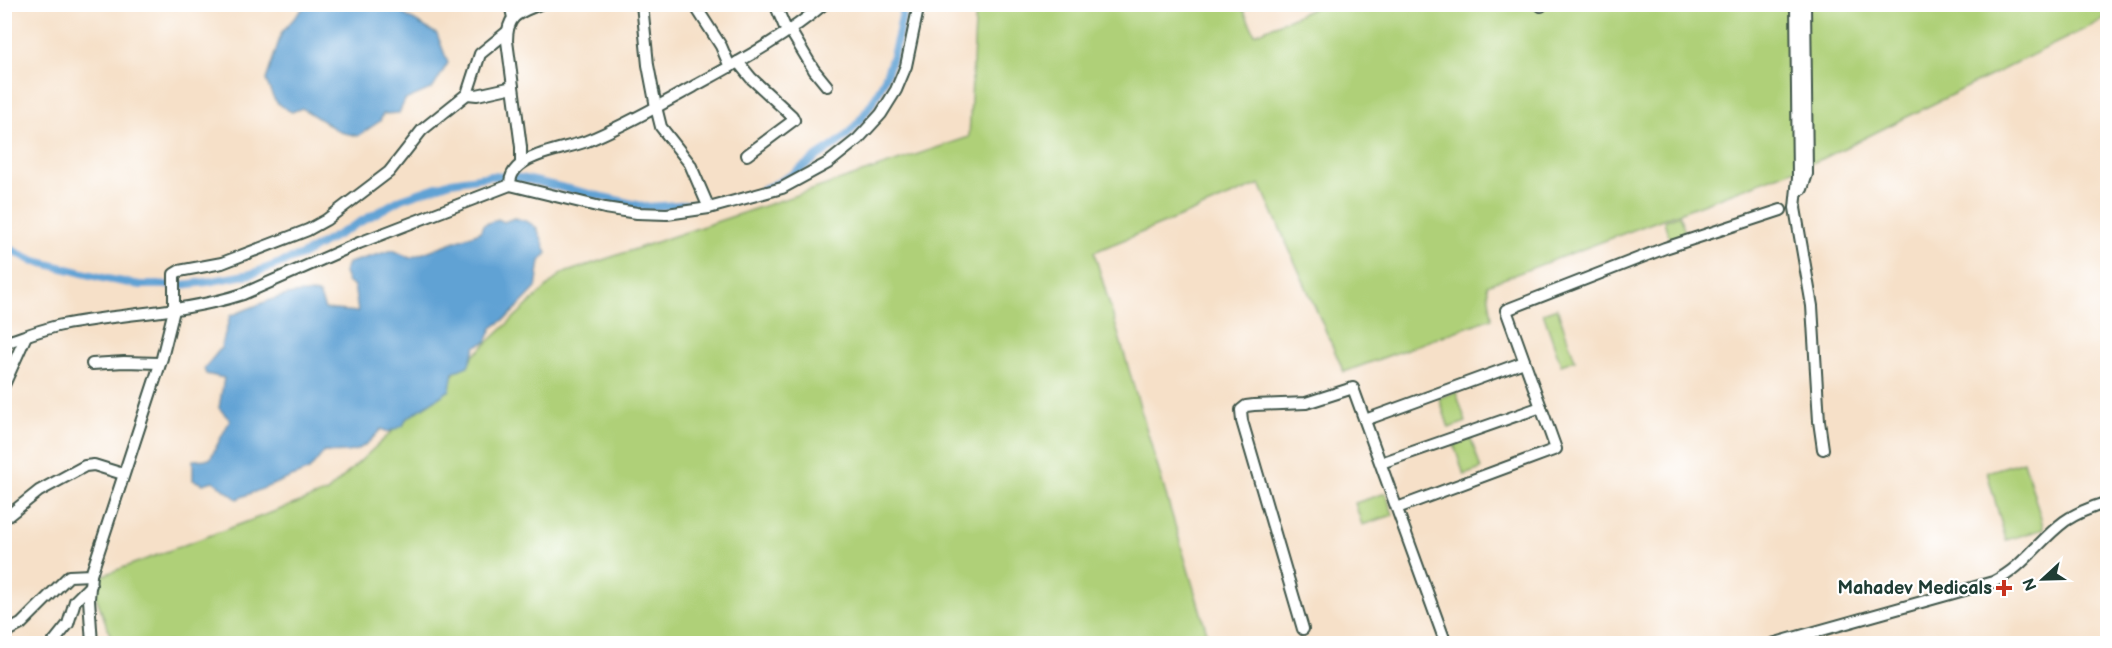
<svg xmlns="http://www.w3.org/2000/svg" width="2112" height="648" font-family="'Balsamiq Sans',sans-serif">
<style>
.green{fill:#afd078;stroke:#678656;stroke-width:1.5}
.water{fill:#61a2d4;stroke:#407084;stroke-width:1.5}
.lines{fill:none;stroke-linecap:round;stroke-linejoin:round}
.canal{stroke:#61a2d4;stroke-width:8}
.minor-casing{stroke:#3f554a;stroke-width:14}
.minor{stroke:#fff;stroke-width:10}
.poi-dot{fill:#c8321e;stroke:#fff;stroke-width:2}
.labels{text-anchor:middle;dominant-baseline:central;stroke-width:4.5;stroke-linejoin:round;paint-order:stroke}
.poi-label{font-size:18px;font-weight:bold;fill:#1f3d34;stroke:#fff;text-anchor:end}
</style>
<rect width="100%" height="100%" fill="#fff"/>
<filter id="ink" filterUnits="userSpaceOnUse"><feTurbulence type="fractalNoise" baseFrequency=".0167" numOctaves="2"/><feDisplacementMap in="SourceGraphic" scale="12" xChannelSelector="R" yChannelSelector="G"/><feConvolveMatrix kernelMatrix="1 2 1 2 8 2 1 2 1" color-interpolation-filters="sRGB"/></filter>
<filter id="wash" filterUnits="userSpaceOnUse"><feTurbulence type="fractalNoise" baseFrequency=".008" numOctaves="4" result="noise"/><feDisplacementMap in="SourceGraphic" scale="24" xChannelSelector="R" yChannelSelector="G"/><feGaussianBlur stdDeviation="1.35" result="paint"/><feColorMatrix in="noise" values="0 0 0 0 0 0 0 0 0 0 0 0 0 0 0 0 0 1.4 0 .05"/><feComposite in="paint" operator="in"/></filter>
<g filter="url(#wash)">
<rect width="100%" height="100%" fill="#f6e0c8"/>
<g class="green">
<polygon points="1323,4 2107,5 2107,18 1822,159 1487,285 1492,318 1344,372 1260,184 1094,252 1210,643 113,643 90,580 327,492 561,274 969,137 976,5 1241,5 1255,34"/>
<polygon points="1679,215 1686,235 1670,241 1664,221"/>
<polygon points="1557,308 1575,360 1561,365 1543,313"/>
<polygon points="1456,392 1466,422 1449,428 1439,398"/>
<polygon points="1471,439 1481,469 1464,475 1454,445"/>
<polygon points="2024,461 2044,529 2006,540 1987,472"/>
<polygon points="1386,493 1393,515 1362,525 1355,503"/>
</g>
<g class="water">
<path d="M306,5H401L399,10L408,17L437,34L448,63L433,88L405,100L399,113L383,114L380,121L358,136L340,132L302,108L292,112C274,104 273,98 266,80L282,32Z"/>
<path d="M514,218C540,223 538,231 547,253L540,261L536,288L509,316L492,328L486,342L476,346L468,366L453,372L450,390L406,419L403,426L388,432L381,429C362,452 354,454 324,452L309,470L237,499L213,481L203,484L193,480V460L210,459L230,420L219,408L224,378L206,374L204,369L221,348L230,316C259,305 287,289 319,294L325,309L358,312L354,286L348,283L344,273L348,263L393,250L410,258L480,232L483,225L498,219L504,222Z"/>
</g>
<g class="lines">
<g class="canal">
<path d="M763,189C782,183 799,170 815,158C825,151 836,145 845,137C883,99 896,56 904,4"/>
<polyline points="4,246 31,260 107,279 140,285 181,285 207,282 251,274 302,255 401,199 451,182 491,176 521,178 646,207 710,203"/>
</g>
</g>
</g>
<g filter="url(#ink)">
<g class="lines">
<defs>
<g id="minor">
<polyline points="510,4 513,18"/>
<polyline points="642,4 648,65 656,107 661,127 690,164 709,208"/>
<polyline points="694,4 721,46 730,67"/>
<polyline points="775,4 787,32"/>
<polyline points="1540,4 1541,6"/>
<polyline points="1796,4 1798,178 1795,208 1812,306 1819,421 1823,449"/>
<polyline points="790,30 814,70 827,86"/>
<polyline points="738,62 751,78 792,116 794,120 747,155"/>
<polyline points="467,94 477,95 513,87"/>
<path d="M521,162V147L507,41C507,15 518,13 540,4"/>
<path d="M510,185C509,154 564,150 587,141C624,126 658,106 693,87C738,62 784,38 824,4"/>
<polyline points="1802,189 1807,174 1805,4"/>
<path d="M4,343C23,337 42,329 62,325C122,313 184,313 243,294L359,243L510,185L605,208L637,213L667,214L709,208L782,188L828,163L858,139L881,114L896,90L906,66L919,4"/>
<polyline points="92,364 124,362 160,363"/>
<polyline points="4,385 26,336"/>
<polyline points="1365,420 1524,362"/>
<polyline points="1381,463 1541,407"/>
<polyline points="1397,508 1556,449 1506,310 1665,248 1781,210"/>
<polyline points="4,519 39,491 85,466 94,465 123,474"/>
<polyline points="1303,629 1242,421 1241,410 1246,406 1254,405 1306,403 1353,388 1446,644"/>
<polyline points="4,633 21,624 69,576 91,575"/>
<polyline points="52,644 68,624 75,601 91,585"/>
<polyline points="92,644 89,599 91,575 162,358 174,310 174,274 179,271 222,263 308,230 326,220 389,172 422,130 467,94 480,54 507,32"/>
<path d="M1772,644L1993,582C2023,568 2039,540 2065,521C2078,512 2092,507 2108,502"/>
</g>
</defs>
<use href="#minor" class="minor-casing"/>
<use href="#minor" class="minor"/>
</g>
</g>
<path class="poi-dot" d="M2001 579h6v6h6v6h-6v6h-6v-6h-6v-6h6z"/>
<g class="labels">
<g class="poi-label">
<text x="1992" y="588">Mahadev Medicals</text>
</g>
</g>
<rect width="2112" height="648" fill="none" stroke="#fff" stroke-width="24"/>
<g transform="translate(2043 579) rotate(248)" stroke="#ffffff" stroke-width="4.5" paint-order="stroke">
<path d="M0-4.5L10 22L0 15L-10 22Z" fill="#1f3d34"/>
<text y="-9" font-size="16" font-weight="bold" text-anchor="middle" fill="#1f3d34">N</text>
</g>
</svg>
